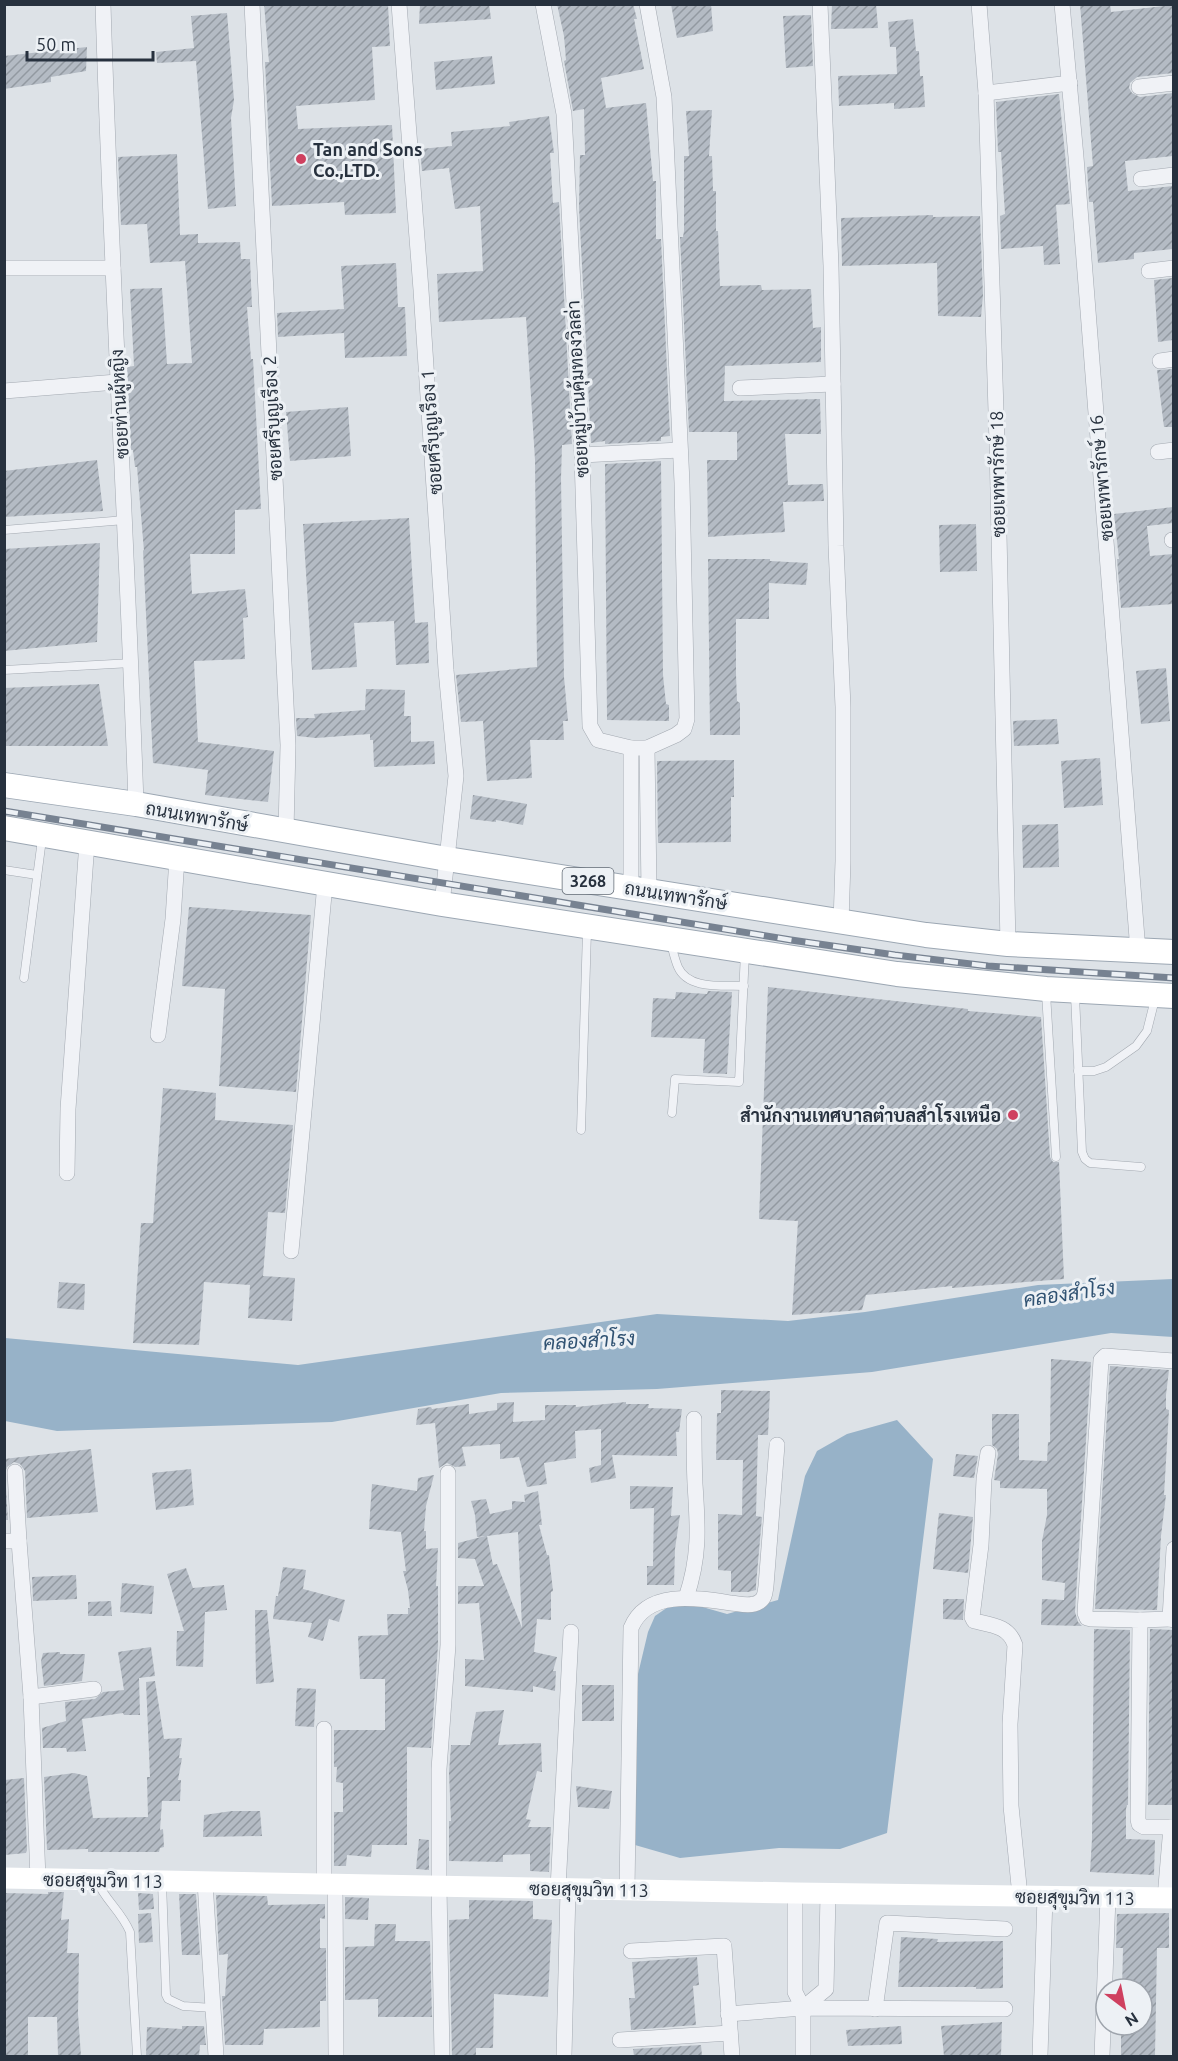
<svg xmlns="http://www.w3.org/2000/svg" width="1178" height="2061" font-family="Ubuntu,Sarabun,sans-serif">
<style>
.water{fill:#97b2c8}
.building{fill:url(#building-hatch);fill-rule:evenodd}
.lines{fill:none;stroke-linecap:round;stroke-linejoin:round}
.lane-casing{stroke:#a3a9b1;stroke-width:9}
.street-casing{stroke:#a3a9b1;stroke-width:16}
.primary-casing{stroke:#9ca7b3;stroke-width:26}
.lane{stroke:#f0f2f6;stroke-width:8}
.street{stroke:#f0f2f6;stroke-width:15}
.secondary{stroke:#fff;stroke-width:21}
.primary{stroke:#fff;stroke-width:24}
.rail-casing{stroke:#778291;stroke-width:7}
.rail{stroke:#edf1f5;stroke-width:4.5;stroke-dasharray:14;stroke-linecap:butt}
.poi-dot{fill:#cf405f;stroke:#edf1f5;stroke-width:2}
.labels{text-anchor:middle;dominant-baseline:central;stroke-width:6;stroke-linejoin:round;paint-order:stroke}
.shield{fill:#edf1f5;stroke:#626b75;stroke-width:1.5}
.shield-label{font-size:16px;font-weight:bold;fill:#27313e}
.poi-label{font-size:18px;font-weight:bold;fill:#27313e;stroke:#edf1f5;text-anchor:start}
.street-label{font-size:18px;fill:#27313e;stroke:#edf1f5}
.water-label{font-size:20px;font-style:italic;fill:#305272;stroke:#edf1f5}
</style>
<defs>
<pattern id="building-hatch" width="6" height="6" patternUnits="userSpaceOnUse" patternTransform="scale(1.5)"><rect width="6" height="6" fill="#b4bbc4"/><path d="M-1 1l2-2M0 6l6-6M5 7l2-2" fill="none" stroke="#9299a1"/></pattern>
</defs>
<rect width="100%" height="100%" fill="#dde2e7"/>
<g class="water">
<polygon points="1173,1279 1173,1337 1111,1333 872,1372 657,1389 501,1393 332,1422 57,1431 5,1421 5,1338 298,1365 657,1314 788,1321 865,1312 1038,1285"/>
<polygon points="897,1420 933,1459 887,1833 840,1849 779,1848 680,1858 635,1845 638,1674 648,1632 655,1616 678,1600 727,1614 778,1600 805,1476 817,1451 847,1434"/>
</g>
<g class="building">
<polygon points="264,4 388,4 390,46 372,47 375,100 296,106 298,129 392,125 396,213 345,215 344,202 272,206 265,62 269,62"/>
<polygon points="420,4 489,4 491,19 419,24"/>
<polygon points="557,4 633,4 637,19 634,19 644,69 601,78 606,108 646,103 653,181 656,181 656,239 661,239 670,436 661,437 661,441 605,444 605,441 591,443 579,207 580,155 585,155 584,109 573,111 564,61 566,60 564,36"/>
<polygon points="671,4 711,4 713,31 677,38"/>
<polygon points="832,4 876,4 878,28 831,29"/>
<polygon points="1080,4 1110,4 1111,12 1173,5 1173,73 1137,77 1130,83 1129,88 1132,93 1140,97 1173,93 1173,156 1125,161 1128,191 1173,186 1173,249 1134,253 1134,259 1098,263 1093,202 1089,202 1087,167 1093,166"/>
<polygon points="227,13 234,100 231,118 236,206 208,209 196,61 157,63 156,52 194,48 191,16"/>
<polygon points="811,15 813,66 786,68 783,16"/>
<polygon points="913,19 916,51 919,51 920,76 923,76 925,107 894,109 894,103 839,106 838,76 897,74 896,47 890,47 888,22"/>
<polygon points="87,47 86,71 51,77 51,82 4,89 4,56"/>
<polygon points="492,56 495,84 436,90 434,62"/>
<polygon points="1059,94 1070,204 1056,205 1060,264 1044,265 1043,246 1001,249 1000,216 1005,214 1001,152 998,152 996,102"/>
<polygon points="712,110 709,156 712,156 713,191 716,191 716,231 718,231 720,286 761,285 762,290 811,289 813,328 821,327 821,362 725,366 724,401 820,399 821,434 785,434 788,485 823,484 824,501 783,502 785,532 708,537 707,460 737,460 737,432 689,432 680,237 683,237 684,231 684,156 689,156 686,111"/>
<polygon points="549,116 554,153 550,153 553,203 559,202 572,444 562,445 561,478 564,677 568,721 563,721 564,740 530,740 532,778 487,781 483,721 461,722 456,675 537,667 535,460 526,317 439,322 437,274 483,271 480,206 455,209 449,168 422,171 420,149 452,146 451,132 510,126 509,122"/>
<polygon points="177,154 180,235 198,234 198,243 240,242 241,259 250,259 252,307 247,307 251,359 253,359 261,509 235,510 235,554 190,554 192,594 245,589 248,617 243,618 245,659 194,661 198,742 274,751 268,802 205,795 208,770 153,763 143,550 144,551 137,467 135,467 133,450 131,450 127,367 134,366 130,289 162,288 167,364 192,363 185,261 150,263 147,224 121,225 118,157"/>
<polygon points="933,215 933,217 980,216 983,295 981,317 938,316 937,263 842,266 841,218"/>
<polygon points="396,263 398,307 405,307 407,356 345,358 344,333 278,337 277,313 344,309 341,266"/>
<polygon points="1173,278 1173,340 1158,342 1154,280"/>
<polygon points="1173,369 1173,427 1164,427 1157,370"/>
<polygon points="348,407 351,456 290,461 286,412"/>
<polygon points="97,460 103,511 4,517 4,471"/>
<polygon points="661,461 663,675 666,704 669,705 669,721 607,720 605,464"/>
<polygon points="1173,507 1173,523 1147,526 1150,556 1173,554 1173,604 1121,608 1117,559 1119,559 1114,514"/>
<polygon points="409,518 415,623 428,622 429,663 396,665 394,621 354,623 357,667 312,670 303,524"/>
<polygon points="976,524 977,571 940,572 939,525"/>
<polygon points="100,543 97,642 4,651 4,549"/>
<polygon points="708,559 770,559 770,561 808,563 806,585 769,583 769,619 736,619 736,674 737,701 740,703 740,735 710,735"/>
<polygon points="1166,668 1170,721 1141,724 1136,671"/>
<polygon points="99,684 108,746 4,746 4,688"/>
<polygon points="366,689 405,690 404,716 411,716 411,742 434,741 435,764 374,767 373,740 370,740 370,734 316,738 297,736 296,718 315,718 314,714 365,710"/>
<polygon points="1057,719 1059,744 1014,746 1013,721"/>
<polygon points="1100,758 1103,805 1064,808 1061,761"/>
<polygon points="734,760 734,797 731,797 731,842 658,843 657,761"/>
<polygon points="473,795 527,804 523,825 496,820 496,822 470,819"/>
<polygon points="1058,824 1059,867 1023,868 1022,825"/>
<polygon points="189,907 311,915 296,1092 219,1086 225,989 182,986"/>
<polygon points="768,987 968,1009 968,1011 1041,1017 1050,1157 1053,1162 1059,1162 1064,1279 952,1288 952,1286 866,1295 862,1310 792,1315 798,1221 759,1219"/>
<polygon points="708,991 732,992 727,1074 703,1073 705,1039 651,1037 653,998 675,999 676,992 707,994"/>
<polygon points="163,1088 216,1093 215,1120 293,1125 285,1213 268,1212 263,1276 295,1278 292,1321 248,1318 250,1285 204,1282 199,1345 133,1343 141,1223 153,1223"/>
<polygon points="59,1282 85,1284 84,1310 57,1308"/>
<polygon points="1051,1359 1091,1362 1075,1612 1078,1622 1082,1626 1041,1625 1042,1599 1064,1600 1065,1583 1042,1580 1042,1541 1047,1515 1047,1489 1000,1488 1000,1481 994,1480 998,1454 997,1449 992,1445 992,1414 1019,1414 1019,1460 1047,1461 1048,1442 1050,1442"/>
<polygon points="1110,1366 1169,1370 1166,1395 1166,1409 1169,1410 1164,1495 1166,1495 1161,1536 1157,1610 1095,1609"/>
<polygon points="721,1390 770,1391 768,1435 758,1435 756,1516 762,1517 756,1585 756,1590 748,1592 731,1592 731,1571 718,1570 718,1514 742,1515 743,1460 716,1460 717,1413 721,1413"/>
<polygon points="514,1402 513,1422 545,1420 545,1405 576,1405 576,1407 626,1402 626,1404 649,1404 648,1408 682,1409 679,1432 676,1432 677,1456 612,1455 616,1478 591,1483 589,1468 601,1465 601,1429 575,1431 576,1458 544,1463 547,1484 527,1487 519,1457 500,1459 500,1444 462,1447 466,1466 455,1467 447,1463 439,1468 435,1423 416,1425 418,1409 431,1407 432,1409 469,1404 469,1414 497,1410 497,1403"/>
<polygon points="91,1449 98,1512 27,1518 25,1471 20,1464 14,1462 7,1467 5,1472 8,1520 4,1520 4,1459"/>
<polygon points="956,1454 978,1456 974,1478 953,1476"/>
<polygon points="191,1469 194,1505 156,1510 152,1473"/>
<polygon points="434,1475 426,1506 424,1531 426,1531 426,1549 438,1548 436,1586 438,1586 438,1645 431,1748 407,1747 407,1845 372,1845 371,1857 347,1855 346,1866 334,1866 334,1812 343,1812 343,1783 336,1782 337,1767 334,1767 334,1730 385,1730 385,1679 360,1679 358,1636 388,1635 387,1614 408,1614 408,1608 410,1608 408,1590 403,1571 406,1571 401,1532 369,1529 372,1484 417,1491 418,1478"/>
<polygon points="630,1486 673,1487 671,1516 680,1515 675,1549 674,1585 647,1585 647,1566 653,1566 654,1508 630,1509"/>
<path d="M538,1491L542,1525H539L547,1555H549L553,1591L551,1592V1620L537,1619L534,1652L557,1657L553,1671H556L555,1691L533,1686V1692L465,1686V1659L484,1660L479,1603L458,1604V1586H484L475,1559L458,1558V1543L485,1536L477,1537L475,1515L471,1501L486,1499L490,1514L512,1509V1501L525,1502L524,1495ZM518,1532L522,1628L497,1564L493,1565L487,1536Z"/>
<polygon points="939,1513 973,1517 968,1573 933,1569"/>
<polygon points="283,1567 306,1570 303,1589 345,1600 339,1622 329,1619 323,1641 308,1637 312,1623 273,1619 276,1596 278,1596"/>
<polygon points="186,1568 193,1588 224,1585 227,1610 205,1612 203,1667 176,1666 177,1631 184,1631 167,1574"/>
<polygon points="76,1575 77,1599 33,1601 32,1577"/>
<polygon points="122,1583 154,1586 152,1614 120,1612"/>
<polygon points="943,1599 964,1599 963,1620 943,1619"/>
<polygon points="111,1601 112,1616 88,1616 88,1602"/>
<polygon points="255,1610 267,1610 274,1682 256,1684"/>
<polygon points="1094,1629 1130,1630 1128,1805 1127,1805 1126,1809 1126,1839 1155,1840 1154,1875 1090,1872 1092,1839"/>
<polygon points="1150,1629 1173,1630 1173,1805 1148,1805"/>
<polygon points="151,1647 155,1676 139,1678 140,1715 124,1715 123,1713 82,1719 86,1751 67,1752 66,1748 43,1748 42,1728 66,1721 65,1702 95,1699 103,1692 124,1690 118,1652"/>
<polygon points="60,1652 60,1654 85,1654 82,1681 44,1686 41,1661 43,1653"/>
<polygon points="155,1681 164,1739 182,1738 179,1758 182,1758 178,1780 181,1780 180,1801 162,1801 160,1830 163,1829 164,1847 160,1848 159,1852 88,1852 88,1849 47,1850 44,1777 74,1773 87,1776 93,1818 148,1817 147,1777 150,1777 146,1682"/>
<rect x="582" y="1685" width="32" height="36"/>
<polygon points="297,1688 316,1689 314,1727 295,1726"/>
<polygon points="504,1710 498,1745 541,1743 542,1772 537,1771 526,1819 531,1820 528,1827 551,1827 549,1872 530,1871 530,1854 503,1855 503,1862 449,1861 449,1821 451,1821 449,1773 451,1745 470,1745 476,1712"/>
<polygon points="24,1778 27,1850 26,1853 4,1855 4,1780"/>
<polygon points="576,1786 612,1791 609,1809 578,1807"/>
<polygon points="232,1811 260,1811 262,1836 203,1837 204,1815"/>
<polygon points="419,1839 429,1840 429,1870 416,1869"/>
<polygon points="48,1892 64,1892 61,1920 69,1919 67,1953 79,1953 78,2014 81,2056 58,2056 57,2017 28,2017 28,2056 4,2056 4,1893 48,1894"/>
<polygon points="138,1893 153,1894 154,1909 139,1910"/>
<polygon points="179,1894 196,1894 200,1955 182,1955"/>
<polygon points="216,1895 267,1896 268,1905 325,1904 325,1919 320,1918 320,1948 326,1948 326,2001 320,2001 320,2027 264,2029 263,2045 225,2045 222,1996 225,1996 228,1954 219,1955"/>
<polygon points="345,1897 369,1898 368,1920 345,1919"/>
<polygon points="469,1900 533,1901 533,1919 552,1920 548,1997 494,1994 493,2048 476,2048 476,2056 452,2056 449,1920 469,1919"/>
<polygon points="151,1913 153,1942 139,1943 138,1914"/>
<polygon points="1169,1913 1169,1948 1157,1948 1155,2056 1121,2056 1121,2025 1142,2025 1142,1989 1122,1989 1123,1948 1116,1948 1117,1914"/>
<polygon points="375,1924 396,1924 395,1941 430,1941 432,2017 378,2017 378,1999 345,2000 345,1947 374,1946"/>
<polygon points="901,1937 938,1939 937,1942 1003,1941 1003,1988 976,1989 976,1987 898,1987"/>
<polygon points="697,1957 699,1985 693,1986 696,2025 631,2030 629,1998 635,1998 632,1962"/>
<polygon points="1002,2022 1001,2056 944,2056 941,2026"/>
<polygon points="182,2026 204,2026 206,2045 200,2045 199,2056 146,2056 147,2027 182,2029"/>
<polygon points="901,2026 902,2044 848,2046 846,2030"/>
<polygon points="701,2045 702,2056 634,2056 633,2049"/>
</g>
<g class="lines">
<defs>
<g id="lane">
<polyline points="4,530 125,520"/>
<polyline points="4,670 132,663"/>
<polyline points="4,870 37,875"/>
<path d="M671,944C673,951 675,960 678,967C688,990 723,985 744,986"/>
<polyline points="24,978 42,839"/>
<polyline points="1046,993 1056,1157"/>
<polyline points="1075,995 1082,1152 1085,1159 1090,1163 1141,1167"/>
<polyline points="1078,1071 1094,1071 1106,1067 1136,1046 1147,1031 1155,999"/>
<polyline points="672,1113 675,1079 739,1082 745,952"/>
<polyline points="581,1130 587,931"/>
<path d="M97,1881C105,1900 121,1911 130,1932L137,2056"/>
<polyline points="162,1882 166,1995 168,1999 183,2006 213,2008"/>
</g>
<g id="street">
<path d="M103,4C111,271 127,538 136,804"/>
<polyline points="252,4 288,745 286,832"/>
<polyline points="399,4 421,290 446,670 456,776 442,904"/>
<polyline points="543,4 564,114 582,455 590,726 598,740 631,748 647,748 676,735 684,729 687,719 682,483 664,97 647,4"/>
<polyline points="820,4 831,266 836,546 843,707 843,861 841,923"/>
<polyline points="979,4 986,93 997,443 1008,944"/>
<polyline points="1062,4 1076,157 1138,951"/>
<polyline points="1139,87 1174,83"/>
<polyline points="986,93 1070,83"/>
<polyline points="1141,179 1174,175"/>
<polyline points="4,268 113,268"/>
<polyline points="1149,271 1174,268"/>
<polyline points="1160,361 1174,359"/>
<polyline points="740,388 833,384"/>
<polyline points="4,391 117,382"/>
<polyline points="1158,452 1174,450"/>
<polyline points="582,455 680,450"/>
<polyline points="1172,540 1174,540"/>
<polyline points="631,748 631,888"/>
<polyline points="647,748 649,890"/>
<polyline points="158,1035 173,919 177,858"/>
<polyline points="67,1173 68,1109 87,842"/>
<polyline points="291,1251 325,884"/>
<polyline points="1174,1361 1105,1356 1101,1360 1085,1613 1087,1618 1091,1619 1140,1620 1138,1819 1139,1824 1144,1827 1174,1827"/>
<path d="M988,1453L984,1479L981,1545L972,1617L974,1621C992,1625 1009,1626 1015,1645L1010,1724L1011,1806L1020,1896"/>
<polyline points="15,1472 19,1541"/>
<polyline points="4,1541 19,1541 31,1697 38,1879"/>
<polyline points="1174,1549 1170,1619 1174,1620"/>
<path d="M686,1598C700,1556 698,1528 695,1484C694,1462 694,1441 694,1419"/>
<polyline points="1140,1620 1170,1619"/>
<polyline points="31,1697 94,1689"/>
<polyline points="205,1882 216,2056"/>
<polyline points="324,1884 324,1729"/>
<polyline points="335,1884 336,2056"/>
<polyline points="558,1889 571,1632"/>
<path d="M627,1890L631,1628C647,1589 698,1598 731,1603C740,1604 751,1607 759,1602C765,1598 765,1593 766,1586L777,1445"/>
<polyline points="795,1893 795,1992 803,2008 803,2056"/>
<polyline points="1165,1898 1171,1827"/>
<polyline points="631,1951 724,1946 732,2056"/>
<polyline points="803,2008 826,1989 828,1894"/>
<polyline points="875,2009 887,1923 1005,1929"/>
<polyline points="728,2014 803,2008 1005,2009"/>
<polyline points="620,2040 730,2033"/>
<polyline points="442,2056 439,1886 439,1769 448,1645 448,1473"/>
<polyline points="564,2056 568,1889"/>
<polyline points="1040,2056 1045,1896"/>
<polyline points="1102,2056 1108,1897"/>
</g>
<g id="primary">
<polyline points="4,785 136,804 447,859 926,935 1008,944 1174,952"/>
<polyline points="4,828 442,904 897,974 1046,989 1174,996"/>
</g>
</defs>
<use href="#lane" class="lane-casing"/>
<use href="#street" class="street-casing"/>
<use href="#primary" class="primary-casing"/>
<use href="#lane" class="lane"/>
<use href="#street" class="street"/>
<polyline class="secondary" points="4,1878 795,1893 1174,1898"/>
<use href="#primary" class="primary"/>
<defs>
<polyline id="rail" points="4,811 791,940 895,955 988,966 1174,978"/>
</defs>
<use href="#rail" class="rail-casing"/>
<use href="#rail" class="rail"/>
</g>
<g class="poi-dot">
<circle cx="301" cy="159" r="6"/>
<circle cx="1013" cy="1115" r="6"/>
</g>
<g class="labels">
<rect class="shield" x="562.5" y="868" width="51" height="26" rx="4.5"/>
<g class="shield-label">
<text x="588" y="881">3268</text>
</g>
<g class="poi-label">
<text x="313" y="149">Tan and Sons<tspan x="313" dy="21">Co.,LTD.</tspan></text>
<text x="1001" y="1115" text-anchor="end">สำนักงานเทศบาลตำบลสำโรงเหนือ</text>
</g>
<g class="street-label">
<text transform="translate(577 389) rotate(-93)">ซอยหมู่บ้านคุ้มทองวิลล่า</text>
<text transform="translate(119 404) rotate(-93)">ซอยท่านผู้หญิง</text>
<text transform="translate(272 418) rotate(-93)">ซอยศรีบุญเรือง 2</text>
<text transform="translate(431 432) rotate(-94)">ซอยศรีบุญเรือง 1</text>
<text transform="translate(997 474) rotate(-91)">ซอยเทพารักษ์ 18</text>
<text transform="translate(1101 478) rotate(-95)">ซอยเทพารักษ์ 16</text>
<text transform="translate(197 816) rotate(10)">ถนนเทพารักษ์</text>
<text transform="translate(676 895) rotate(9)">ถนนเทพารักษ์</text>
<text transform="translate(103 1880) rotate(1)">ซอยสุขุมวิท 113</text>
<text transform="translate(589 1889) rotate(1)">ซอยสุขุมวิท 113</text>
<text transform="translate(1075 1897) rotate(1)">ซอยสุขุมวิท 113</text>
</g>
<g class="water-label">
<text transform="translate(1069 1293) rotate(-8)">คลองสำโรง</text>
<text transform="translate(589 1340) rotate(-3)">คลองสำโรง</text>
</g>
</g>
<rect width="1178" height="2061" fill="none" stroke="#27313e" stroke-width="12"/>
<g transform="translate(1124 2007) rotate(148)"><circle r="28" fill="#edf1f5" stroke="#9ea4ac" stroke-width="1.5"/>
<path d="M0-4.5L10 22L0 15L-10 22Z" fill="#cf405f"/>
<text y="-9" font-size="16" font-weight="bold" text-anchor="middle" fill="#27313e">N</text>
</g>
<path d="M27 51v9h126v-9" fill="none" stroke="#27313e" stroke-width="3"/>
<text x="36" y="51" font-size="18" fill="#27313e" stroke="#edf1f5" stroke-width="4.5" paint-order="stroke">50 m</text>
</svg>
